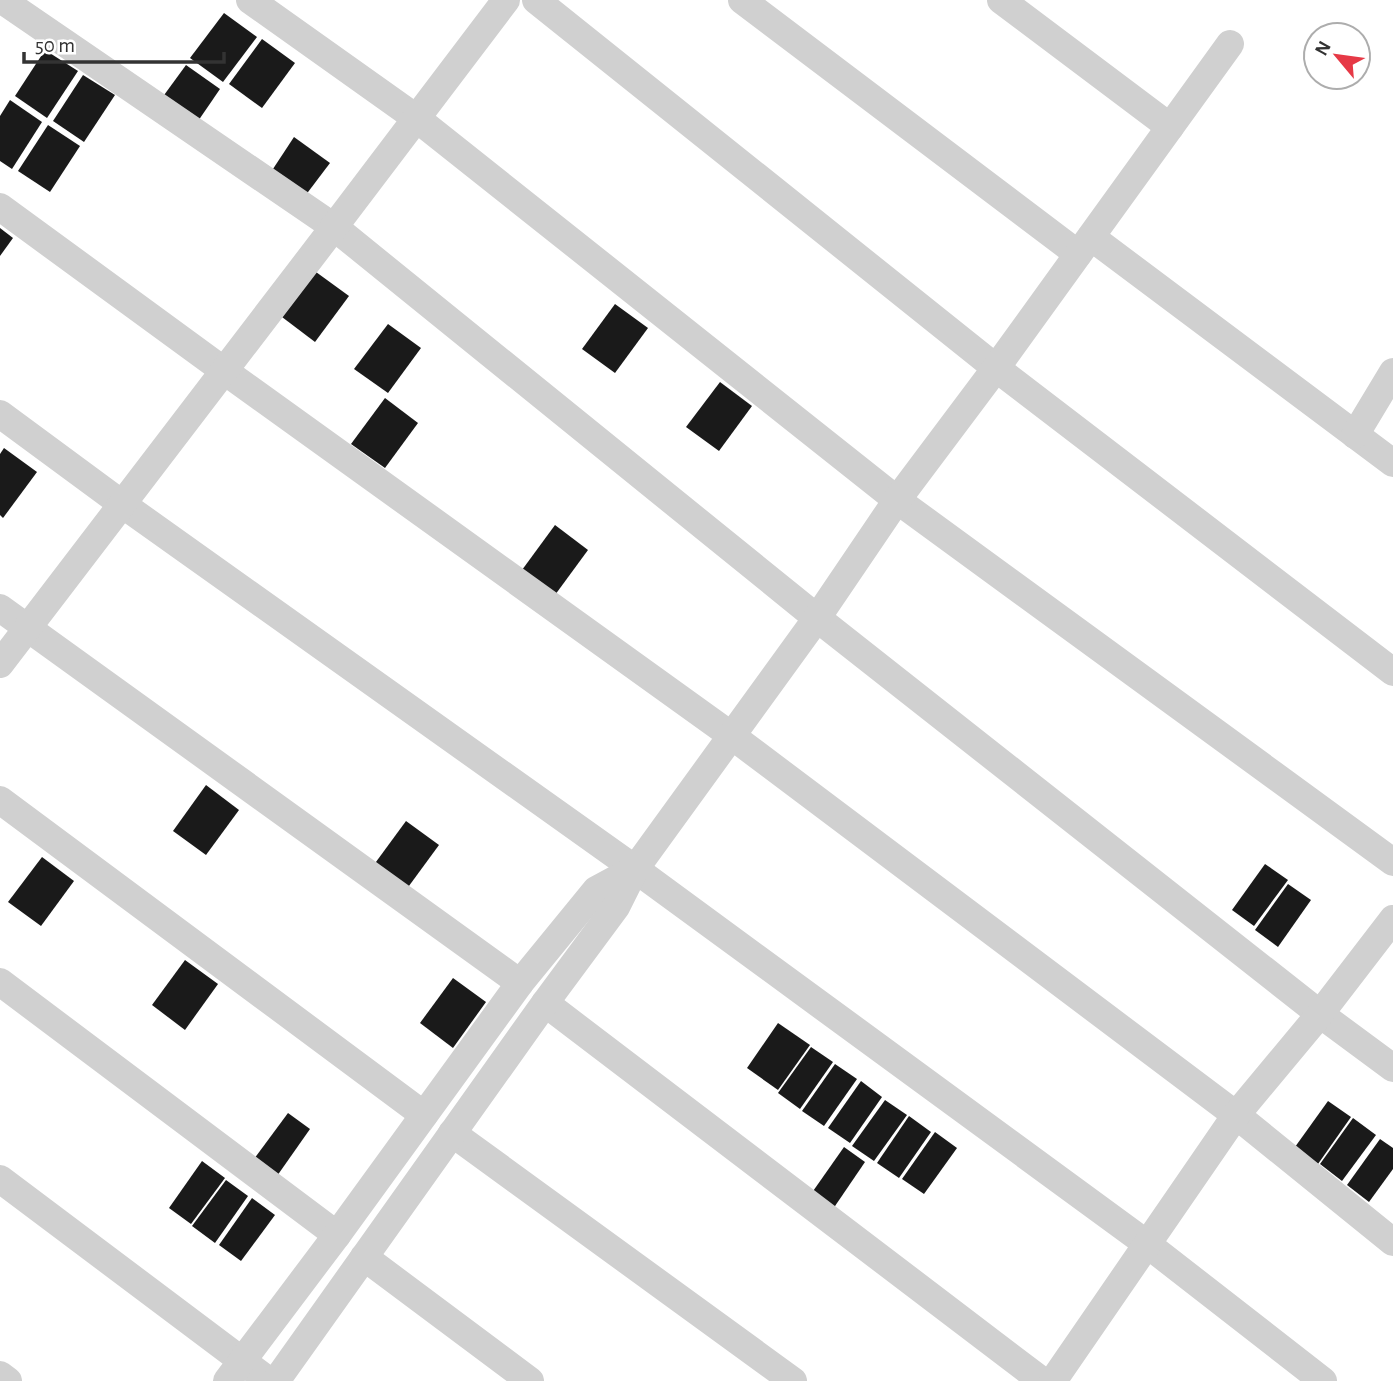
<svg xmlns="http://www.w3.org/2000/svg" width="1393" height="1381" font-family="'Alegreya Sans',sans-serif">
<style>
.building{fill:#1a1a1a}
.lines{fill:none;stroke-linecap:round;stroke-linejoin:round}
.minor{stroke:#d0d0d0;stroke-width:28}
</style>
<rect width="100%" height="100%" fill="#fff"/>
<g class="building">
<polygon points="224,13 257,37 223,82 190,58"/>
<polygon points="262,39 295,63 262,108 229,84"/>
<polygon points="45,50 78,71 47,118 15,96"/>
<polygon points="186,65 220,89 194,127 159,102"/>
<polygon points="83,75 115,95 84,142 53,121"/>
<polygon points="10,100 42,122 12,169 0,161 0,116"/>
<polygon points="48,125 80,146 50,192 18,171"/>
<polygon points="294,137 330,163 302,200 269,175"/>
<polygon points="0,228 13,238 0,256"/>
<polygon points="316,272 349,296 315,342 282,317"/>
<polygon points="615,304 648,328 615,373 582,349"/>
<polygon points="388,324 421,348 388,393 354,369"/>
<polygon points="720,382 752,406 719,451 686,427"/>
<polygon points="385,398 418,423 385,468 351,444"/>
<polygon points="4,448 37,472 3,518 0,515 0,454"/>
<polygon points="555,525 588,550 555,595 522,570"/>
<polygon points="206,785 239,810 206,855 173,831"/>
<polygon points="406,821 439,845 406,890 373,866"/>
<polygon points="42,857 74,881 41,926 8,902"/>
<polygon points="1265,864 1288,880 1254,926 1232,910"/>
<polygon points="1288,884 1311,900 1278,947 1255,930"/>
<polygon points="185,960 218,984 185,1030 152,1005"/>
<polygon points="453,978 486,1002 453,1048 420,1023"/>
<polygon points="778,1023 810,1045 778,1090 747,1068"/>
<polygon points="811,1047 833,1062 800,1109 778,1093"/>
<polygon points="835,1064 857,1079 824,1126 802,1111"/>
<polygon points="861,1081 882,1097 850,1143 828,1128"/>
<polygon points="885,1100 907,1115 874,1161 852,1146"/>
<polygon points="1328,1101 1351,1117 1318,1164 1295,1147"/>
<polygon points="288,1113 310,1129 277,1176 254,1159"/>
<polygon points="909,1116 931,1132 899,1178 877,1163"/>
<polygon points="1353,1118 1376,1135 1342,1181 1320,1164"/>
<polygon points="935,1132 957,1148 924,1194 902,1179"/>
<polygon points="1380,1139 1393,1148 1393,1169 1369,1202 1347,1185"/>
<polygon points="844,1147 865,1162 833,1209 811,1194"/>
<polygon points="202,1161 225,1178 191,1224 169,1208"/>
<polygon points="226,1180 248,1196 215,1243 192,1226"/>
<polygon points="252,1198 275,1215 241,1261 219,1245"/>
</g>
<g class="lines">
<g class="minor">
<polyline points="2,0 334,227 817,618 1320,1014 1393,1068"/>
<polyline points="250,0 416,118 897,500 1393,862"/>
<polyline points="536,0 996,368 1393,672"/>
<polyline points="742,0 1078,254"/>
<polyline points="1001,0 1170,127"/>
<polyline points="0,207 223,370 732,736 1236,1115 1393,1242"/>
<polyline points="1091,237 1393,463"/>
<polyline points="0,414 122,504 635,869 1147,1244 1323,1381"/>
<polyline points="1355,435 1393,372"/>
<polyline points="0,608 520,983"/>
<polyline points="0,664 334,227 506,0"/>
<polyline points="0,800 424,1115"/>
<polyline points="0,982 337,1235"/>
<polyline points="545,1003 1042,1381"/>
<polyline points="452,1133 793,1381"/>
<polyline points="0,1179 269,1381"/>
<polyline points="364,1257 530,1381"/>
<polyline points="0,1375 8,1381"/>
<polyline points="227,1381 337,1235 520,983 596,890 635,869"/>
<polyline points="276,1381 545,1003 616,907 635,869 817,618 897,500 996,368 1230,44"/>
<polyline points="1053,1381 1236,1115 1320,1014 1393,919"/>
</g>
</g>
<g transform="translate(1337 56) rotate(299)"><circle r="33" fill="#ffffff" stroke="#adadad" stroke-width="2"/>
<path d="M0-5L12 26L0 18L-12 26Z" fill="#e63946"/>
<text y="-10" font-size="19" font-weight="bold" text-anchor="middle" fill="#333333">N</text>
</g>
<path d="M24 52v10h200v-10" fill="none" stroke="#333333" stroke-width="3.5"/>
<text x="35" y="52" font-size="21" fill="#333333" stroke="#ffffff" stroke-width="5" paint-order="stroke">50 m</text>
</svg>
